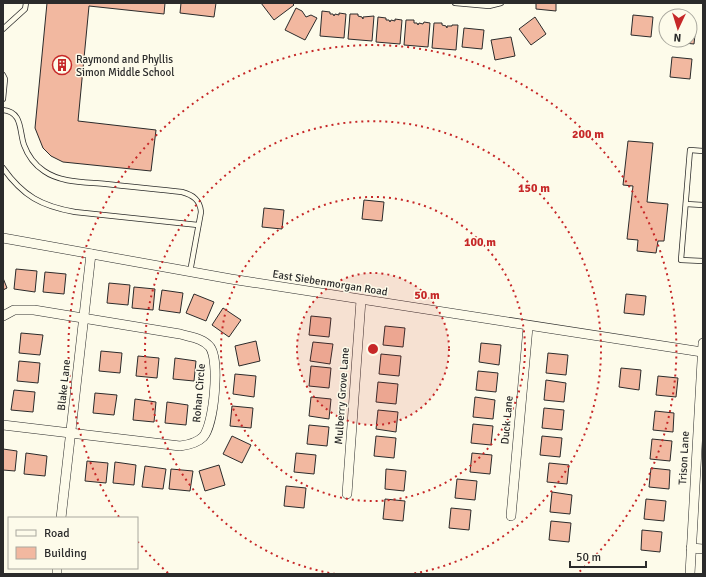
<svg xmlns="http://www.w3.org/2000/svg" width="706" height="577" font-family="Signika,sans-serif">
<style>
.building{fill:#f2b8a0;stroke:#2b2b2b}
.lines{fill:none;stroke-linecap:round;stroke-linejoin:round}
.service-casing{stroke:#2b2b2b;stroke-width:6}
.minor-casing{stroke:#2b2b2b;stroke-width:10}
.service{stroke:#fdfbea;stroke-width:4.5}
.minor{stroke:#fdfbea;stroke-width:9}
.ring{fill:none;stroke:#c62828;stroke-width:2;stroke-dasharray:2 4}
.labels{text-anchor:middle;dominant-baseline:central;stroke-width:3;stroke-linejoin:round;paint-order:stroke}
.poi-label{font-size:11px;fill:#2b2b2b;stroke:#fdfbea;text-anchor:start}
.street-label{font-size:11px;fill:#2b2b2b;stroke:#fdfbea}
.centre{fill:#c62828;stroke:#fdfbea;stroke-width:2}
.ring-label{font-size:12px;text-anchor:middle;font-weight:bold;fill:#c62828;stroke:#fdfbea;stroke-width:3;stroke-linejoin:round;paint-order:stroke}
</style>
<rect width="100%" height="100%" fill="#fdfbea"/>
<g class="building">
<polygon points="47,3 165,3 164,14 89,6 78,121 156,130 151,171 63,162 51,156 43,148 35,128"/>
<polygon points="181,3 216,3 214,17 180,13"/>
<polygon points="261,3 292,3 294,5 274,20"/>
<polygon points="536,3 556,3 556,11 536,9"/>
<polygon points="296,8 302,11 306,17 311,15 317,18 305,40 285,30"/>
<polygon points="322,11 330,12 330,14 333,14 334,16 335,14 339,15 339,13 346,14 344,38 320,36"/>
<polygon points="350,14 358,14 358,16 362,17 363,19 363,17 374,16 372,41 348,39"/>
<polygon points="633,15 653,17 651,37 631,35"/>
<polygon points="378,17 386,18 386,20 389,20 390,22 391,20 395,21 395,19 402,20 400,44 376,42"/>
<polygon points="535,17 546,34 531,45 519,29"/>
<polygon points="406,20 414,20 414,23 417,23 418,25 419,23 423,24 424,22 430,23 428,47 404,45"/>
<polygon points="434,23 442,23 442,25 446,26 447,28 447,26 452,26 452,25 458,25 456,50 432,48"/>
<polygon points="690,24 696,25 694,44 674,42 674,40 690,40"/>
<polygon points="464,28 484,30 482,49 462,47"/>
<polygon points="511,37 515,56 495,60 491,40"/>
<polygon points="672,57 692,59 690,79 670,77"/>
<polygon points="628,141 653,143 647,202 668,204 664,241 658,241 656,253 637,251 638,240 627,239 633,186 623,185"/>
<polygon points="364,200 384,202 382,221 362,219"/>
<polygon points="264,208 284,210 282,229 262,227"/>
<polygon points="16,269 37,271 35,292 14,289"/>
<polygon points="45,272 66,274 64,294 43,292"/>
<polygon points="3,278 7,288 3,290"/>
<polygon points="109,283 130,285 128,305 107,303"/>
<polygon points="134,287 155,289 153,310 132,308"/>
<polygon points="162,290 183,293 180,313 159,310"/>
<polygon points="194,294 214,302 206,321 186,313"/>
<polygon points="626,294 646,296 644,315 624,313"/>
<polygon points="223,308 241,320 229,337 212,325"/>
<polygon points="311,316 331,318 329,337 309,335"/>
<polygon points="385,326 405,328 403,347 383,345"/>
<polygon points="21,333 43,335 40,355 19,353"/>
<polygon points="256,341 260,361 239,366 235,346"/>
<polygon points="313,342 333,344 330,364 310,361"/>
<polygon points="481,343 501,345 499,365 479,362"/>
<polygon points="101,351 122,353 120,373 99,371"/>
<polygon points="548,353 568,355 566,375 546,373"/>
<polygon points="381,354 401,356 399,376 379,374"/>
<polygon points="138,356 159,358 157,378 136,376"/>
<polygon points="175,358 196,361 194,381 173,379"/>
<polygon points="19,361 40,363 38,383 17,381"/>
<polygon points="311,366 331,368 329,388 309,386"/>
<polygon points="621,368 641,370 639,390 619,387"/>
<polygon points="478,371 498,373 496,392 476,390"/>
<polygon points="235,374 256,376 254,397 233,394"/>
<polygon points="658,376 678,378 676,397 656,395"/>
<polygon points="546,380 566,383 564,402 544,400"/>
<polygon points="378,382 398,384 396,404 376,402"/>
<polygon points="14,390 35,392 33,412 11,410"/>
<polygon points="95,393 117,395 114,415 93,413"/>
<polygon points="311,397 331,399 329,419 309,416"/>
<polygon points="475,397 495,400 493,419 473,417"/>
<polygon points="135,399 156,402 154,422 133,420"/>
<polygon points="167,402 188,405 186,425 165,423"/>
<polygon points="232,406 253,408 251,428 230,426"/>
<polygon points="544,408 564,410 562,430 542,428"/>
<polygon points="378,410 398,412 396,432 376,429"/>
<polygon points="655,411 674,413 673,432 653,430"/>
<polygon points="473,424 493,426 491,445 471,443"/>
<polygon points="309,425 329,427 327,446 307,444"/>
<polygon points="232,436 251,445 242,463 223,454"/>
<polygon points="376,436 396,438 394,458 374,456"/>
<polygon points="542,436 562,438 560,457 540,455"/>
<polygon points="652,439 672,441 670,461 650,459"/>
<polygon points="3,449 17,451 15,471 3,470"/>
<polygon points="26,453 47,456 45,476 24,474"/>
<polygon points="296,453 316,455 314,474 294,472"/>
<polygon points="472,453 492,455 490,474 470,472"/>
<polygon points="87,461 108,463 106,483 85,481"/>
<polygon points="115,462 136,465 134,485 113,483"/>
<polygon points="549,463 569,465 567,484 547,482"/>
<polygon points="219,465 225,485 205,491 199,471"/>
<polygon points="145,466 166,469 163,489 142,487"/>
<polygon points="651,468 670,470 669,489 649,487"/>
<polygon points="171,469 193,471 190,491 169,489"/>
<polygon points="386,469 406,471 404,491 385,489"/>
<polygon points="457,479 477,481 475,500 455,498"/>
<polygon points="286,486 306,488 304,508 284,506"/>
<polygon points="552,492 572,495 570,514 550,512"/>
<polygon points="385,499 405,501 403,521 383,519"/>
<polygon points="646,499 666,501 664,521 644,519"/>
<polygon points="451,508 471,510 469,530 449,528"/>
<polygon points="551,521 571,523 569,542 549,540"/>
<polygon points="642,530 662,532 660,552 641,550"/>
</g>
<g class="lines">
<defs>
<g id="service">
<polyline points="455,3 489,6 501,3"/>
<polyline points="3,29 25,9 26,3"/>
<polyline points="3,75 5,79 3,99"/>
<path d="M3,110C23,112 19,131 24,145C28,156 35,165 44,171C61,183 86,182 106,184C131,187 157,189 182,192C193,195 200,200 201,212L190,272"/>
<polyline points="703,151 690,150 681,260 703,261"/>
<path d="M3,168C23,196 41,206 75,212L198,225"/>
<polyline points="686,204 703,205"/>
</g>
<g id="minor">
<polyline points="3,238 231,279 702,352"/>
<path d="M3,316L14,310H34L180,334C190,337 203,338 210,347C220,361 214,425 203,437C197,443 188,445 180,446L3,425"/>
<polyline points="347,494 361,300"/>
<polyline points="511,516 528,327"/>
<polyline points="61,518 91,254"/>
<polyline points="691,548 703,549"/>
<polyline points="57,574 57,568"/>
<polyline points="690,574 703,343"/>
</g>
</defs>
<use href="#service" class="service-casing"/>
<use href="#minor" class="minor-casing"/>
<use href="#service" class="service"/>
<use href="#minor" class="minor"/>
</g>
<circle cx="373" cy="349" r="76" fill="#c62828" fill-opacity=".12"/>
<g class="ring">
<circle cx="373" cy="349" r="76"/>
<circle cx="373" cy="349" r="152"/>
<path d="M335 574A228 228 0 1 1 411 574"/>
<path d="M168 573A304 304 0 0 1 138 542M119 517A304 304 0 1 1 578 573"/>
</g>
<defs>
<symbol id="building-ring" viewBox="-11 -11 22 22"><circle r="9.5" fill="#fdfbea" stroke="#c62828" stroke-width="1.5"/><path d="M-4-6H4V6H1V3H-1V6H-4ZM-2.5-4.3h1.7v1.8h-1.7ZM.8-4.3h1.7v1.8H.8ZM-2.5-1h1.7V.8h-1.7ZM.8-1h1.7V.8H.8Z" fill="#c62828"/></symbol>
</defs>
<g fill-rule="evenodd">
<use href="#building-ring" x="51" y="54" width="22" height="22"/>
</g>
<g class="labels">
<g class="poi-label">
<text x="76" y="59">Raymond and Phyllis<tspan x="76" dy="13">Simon Middle School</tspan></text>
</g>
<g class="street-label">
<text transform="translate(330 283) rotate(9)">East Siebenmorgan Road</text>
<text transform="translate(64 385) rotate(-84)">Blake Lane</text>
<text transform="translate(199 393) rotate(-85)">Rohan Circle</text>
<text transform="translate(342 396) rotate(-86)">Mulberry Grove Lane</text>
<text transform="translate(507 420) rotate(-85)">Duck Lane</text>
<text transform="translate(684 458) rotate(-87)">Trison Lane</text>
</g>
</g>
<circle cx="373" cy="349" r="6" class="centre"/>
<g class="ring-label">
<text x="588" y="138">200 m</text>
<text x="534" y="192">150 m</text>
<text x="480" y="246">100 m</text>
<text x="427" y="299">50 m</text>
</g>
<rect width="706" height="577" fill="none" stroke="#2b2b2b" stroke-width="8"/>
<rect x="8" y="517" width="130" height="52" fill="#fdfbea" stroke="#a9a89e"/>
<rect x="16" y="530" width="20" height="6" fill="#fdfbea" stroke="#a9a89e"/>
<text x="44" y="537" font-size="12" fill="#2b2b2b">Road</text>
<rect x="16" y="547" width="20" height="12" fill="#f2b8a0" stroke="#a9a89e"/>
<text x="44" y="557" font-size="12" fill="#2b2b2b">Building</text>
<g transform="translate(678 28) rotate(184)"><circle r="19" fill="#fdfbea" stroke="#a9a89e"/>
<path d="M0-3L7 15L0 10L-7 15Z" fill="#c62828"/>
<text y="-6" font-size="11" font-weight="bold" text-anchor="middle" fill="#2b2b2b">N</text>
</g>
<path d="M570 561v6h76v-6" fill="none" stroke="#2b2b2b" stroke-width="2"/>
<text x="576" y="561" font-size="12" fill="#2b2b2b" stroke="#fdfbea" stroke-width="3" paint-order="stroke">50 m</text>
</svg>
